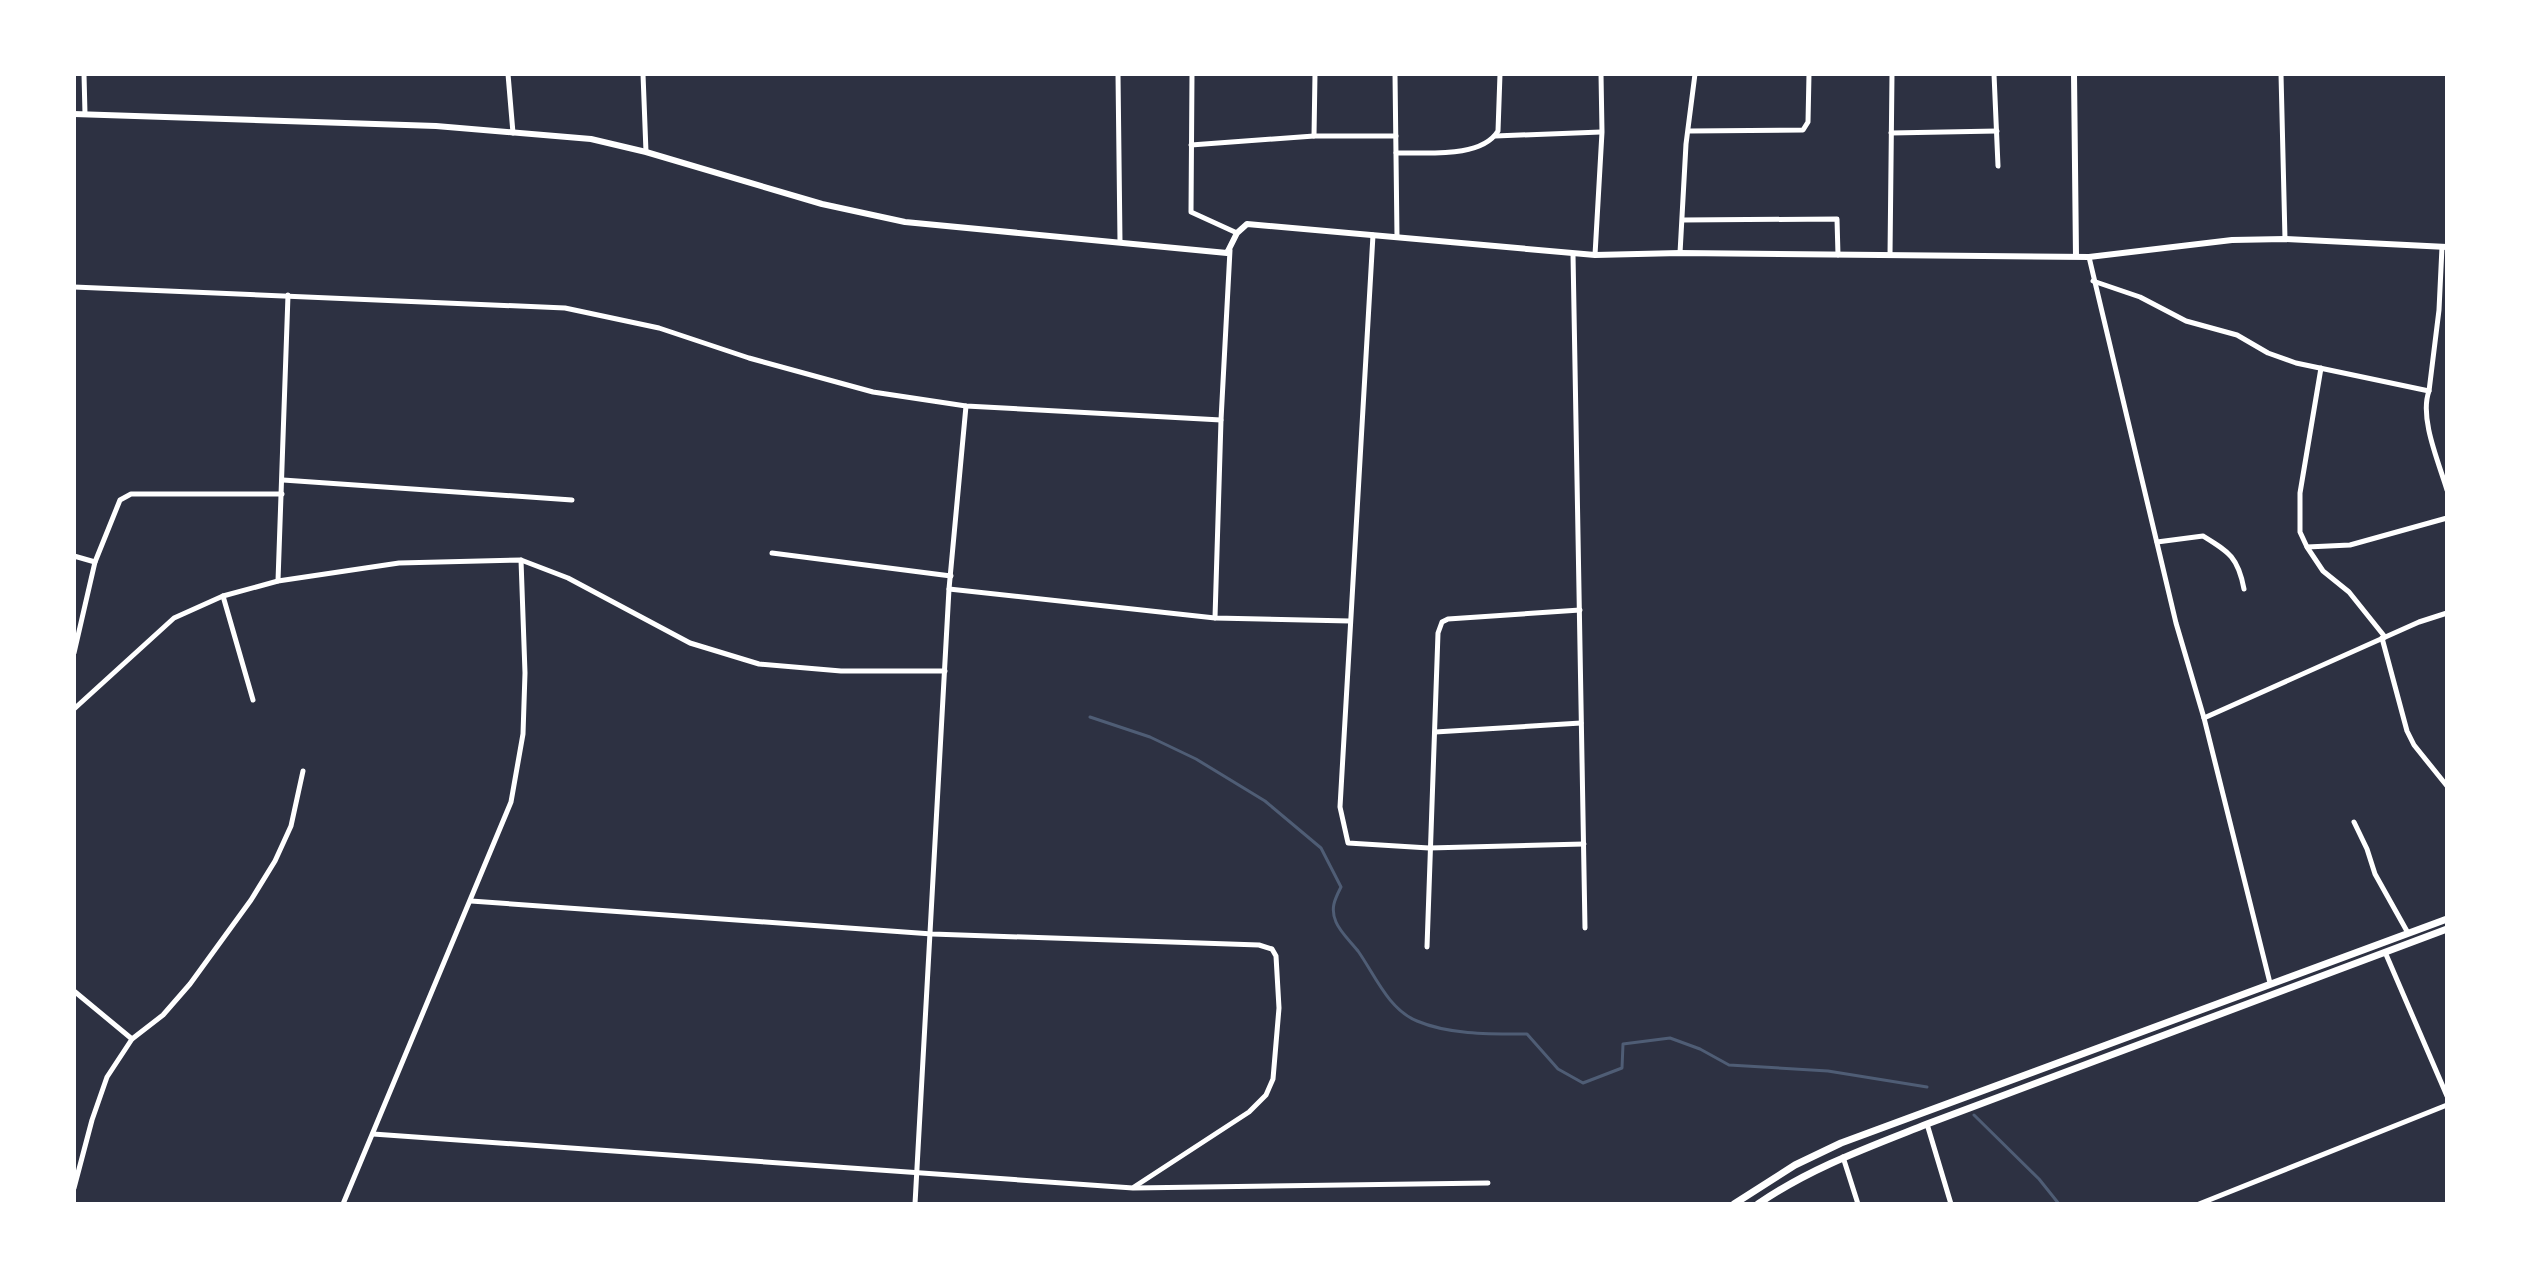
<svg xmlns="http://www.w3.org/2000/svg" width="2521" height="1278" font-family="Figtree,sans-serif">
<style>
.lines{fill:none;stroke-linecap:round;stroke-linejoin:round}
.stream{stroke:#4f5d75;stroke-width:3}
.minor{stroke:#fff;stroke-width:5}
.tertiary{stroke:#fff;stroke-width:6}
.secondary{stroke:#fff;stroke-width:7}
</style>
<rect width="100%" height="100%" fill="#2d3142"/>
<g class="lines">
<g class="stream">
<path d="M1090,717L1150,737L1196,759L1265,801L1321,848L1341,887C1335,899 1330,908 1336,922C1340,932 1351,942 1358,951C1375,975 1388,1009 1417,1021C1450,1035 1492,1034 1527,1034L1558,1069L1583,1083L1622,1068L1623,1044L1670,1038L1700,1049L1729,1065L1828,1071L1927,1087"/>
<polyline points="1974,1115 2039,1179 2059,1204"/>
</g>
<g class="minor">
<polyline points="84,74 85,114"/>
<polyline points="508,74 513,133"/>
<polyline points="643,74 646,152"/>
<polyline points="1118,74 1120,242"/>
<polyline points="1192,74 1191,212 1237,233"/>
<polyline points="1395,74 1397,237"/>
<polyline points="1994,74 1998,166"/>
<polyline points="2281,74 2285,239"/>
<polyline points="1690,131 1803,130 1808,122 1809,74"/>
<polyline points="1891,133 1997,131"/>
<polyline points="1314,136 1315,74"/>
<polyline points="1495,136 1601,132"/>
<polyline points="1191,145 1314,136 1396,136"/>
<path d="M1396,153C1425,152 1481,159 1498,131L1500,74"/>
<polyline points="1683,220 1837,219 1838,255"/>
<polyline points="1373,235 1340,807 1348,843 1429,848 1584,844"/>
<path d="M2442,247L2439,310L2429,391C2419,418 2439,463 2447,490"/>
<polyline points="1680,253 1686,144 1695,74"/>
<polyline points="1573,254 1585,928"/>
<polyline points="1595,255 1602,132 1601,74"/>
<polyline points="1890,255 1892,74"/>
<polyline points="2089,257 2176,623 2204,718 2270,983"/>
<polyline points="2093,281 2140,297 2186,321 2237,335 2268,353 2296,363 2429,391"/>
<polyline points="74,287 565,308 659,328 749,358 873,392 966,406 1221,420"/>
<polyline points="2321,368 2300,493 2300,532 2307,547 2323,571 2349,592 2385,637"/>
<polyline points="283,480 572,500"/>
<path d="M2157,542L2203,536C2229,552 2238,557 2244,589"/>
<polyline points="2307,547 2350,545 2447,518"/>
<polyline points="772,553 951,576"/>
<polyline points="74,556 95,562"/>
<polyline points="278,581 288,295"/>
<polyline points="949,589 1215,618 1350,621"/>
<polyline points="223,596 253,700"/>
<polyline points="1215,618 1221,420 1230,250"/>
<polyline points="2382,638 2407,731 2414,745 2447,786"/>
<polyline points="74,653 95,562 120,500 131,494 282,494"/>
<polyline points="74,709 174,618 223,596 278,581 399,563 521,560 568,578 690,643 759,664 841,671 945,671"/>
<polyline points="2204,718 2419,622 2447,613"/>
<polyline points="1435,732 1581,723"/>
<polyline points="2354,822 2367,849 2375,874 2408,933"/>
<polyline points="471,901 932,934 1259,945 1272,949 1276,956 1279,1008 1273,1079 1266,1095 1249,1112 1134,1187"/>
<polyline points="1427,947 1438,633 1442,622 1448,619 1580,610"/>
<polyline points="2385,952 2447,1096"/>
<polyline points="74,991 132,1039"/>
<polyline points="1927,1124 1951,1204"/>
<polyline points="373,1134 1133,1188 1488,1183"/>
<polyline points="1843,1157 1858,1204"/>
<polyline points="74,1188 92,1120 107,1077 132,1039 163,1015 190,984 251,900 275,861 291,826 303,771"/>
<polyline points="343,1204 511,802 523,734 525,673 521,560"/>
<polyline points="915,1204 949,589 966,406"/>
<polyline points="2199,1204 2447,1105"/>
</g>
<g class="tertiary">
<polyline points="2074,74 2076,256"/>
<polyline points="74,114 436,126 591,139 646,152 822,204 905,222 1227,253 1237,233 1247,224 1595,255 1680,253 2089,257 2232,240 2285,239 2447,247"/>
</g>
<g class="secondary">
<polyline points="1734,1204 1795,1165 1841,1143 2447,919"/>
<path d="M1758,1204C1810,1168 1869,1147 1927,1124L2447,929"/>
</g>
</g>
<rect width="2521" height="1278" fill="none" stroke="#ffffff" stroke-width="152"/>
</svg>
